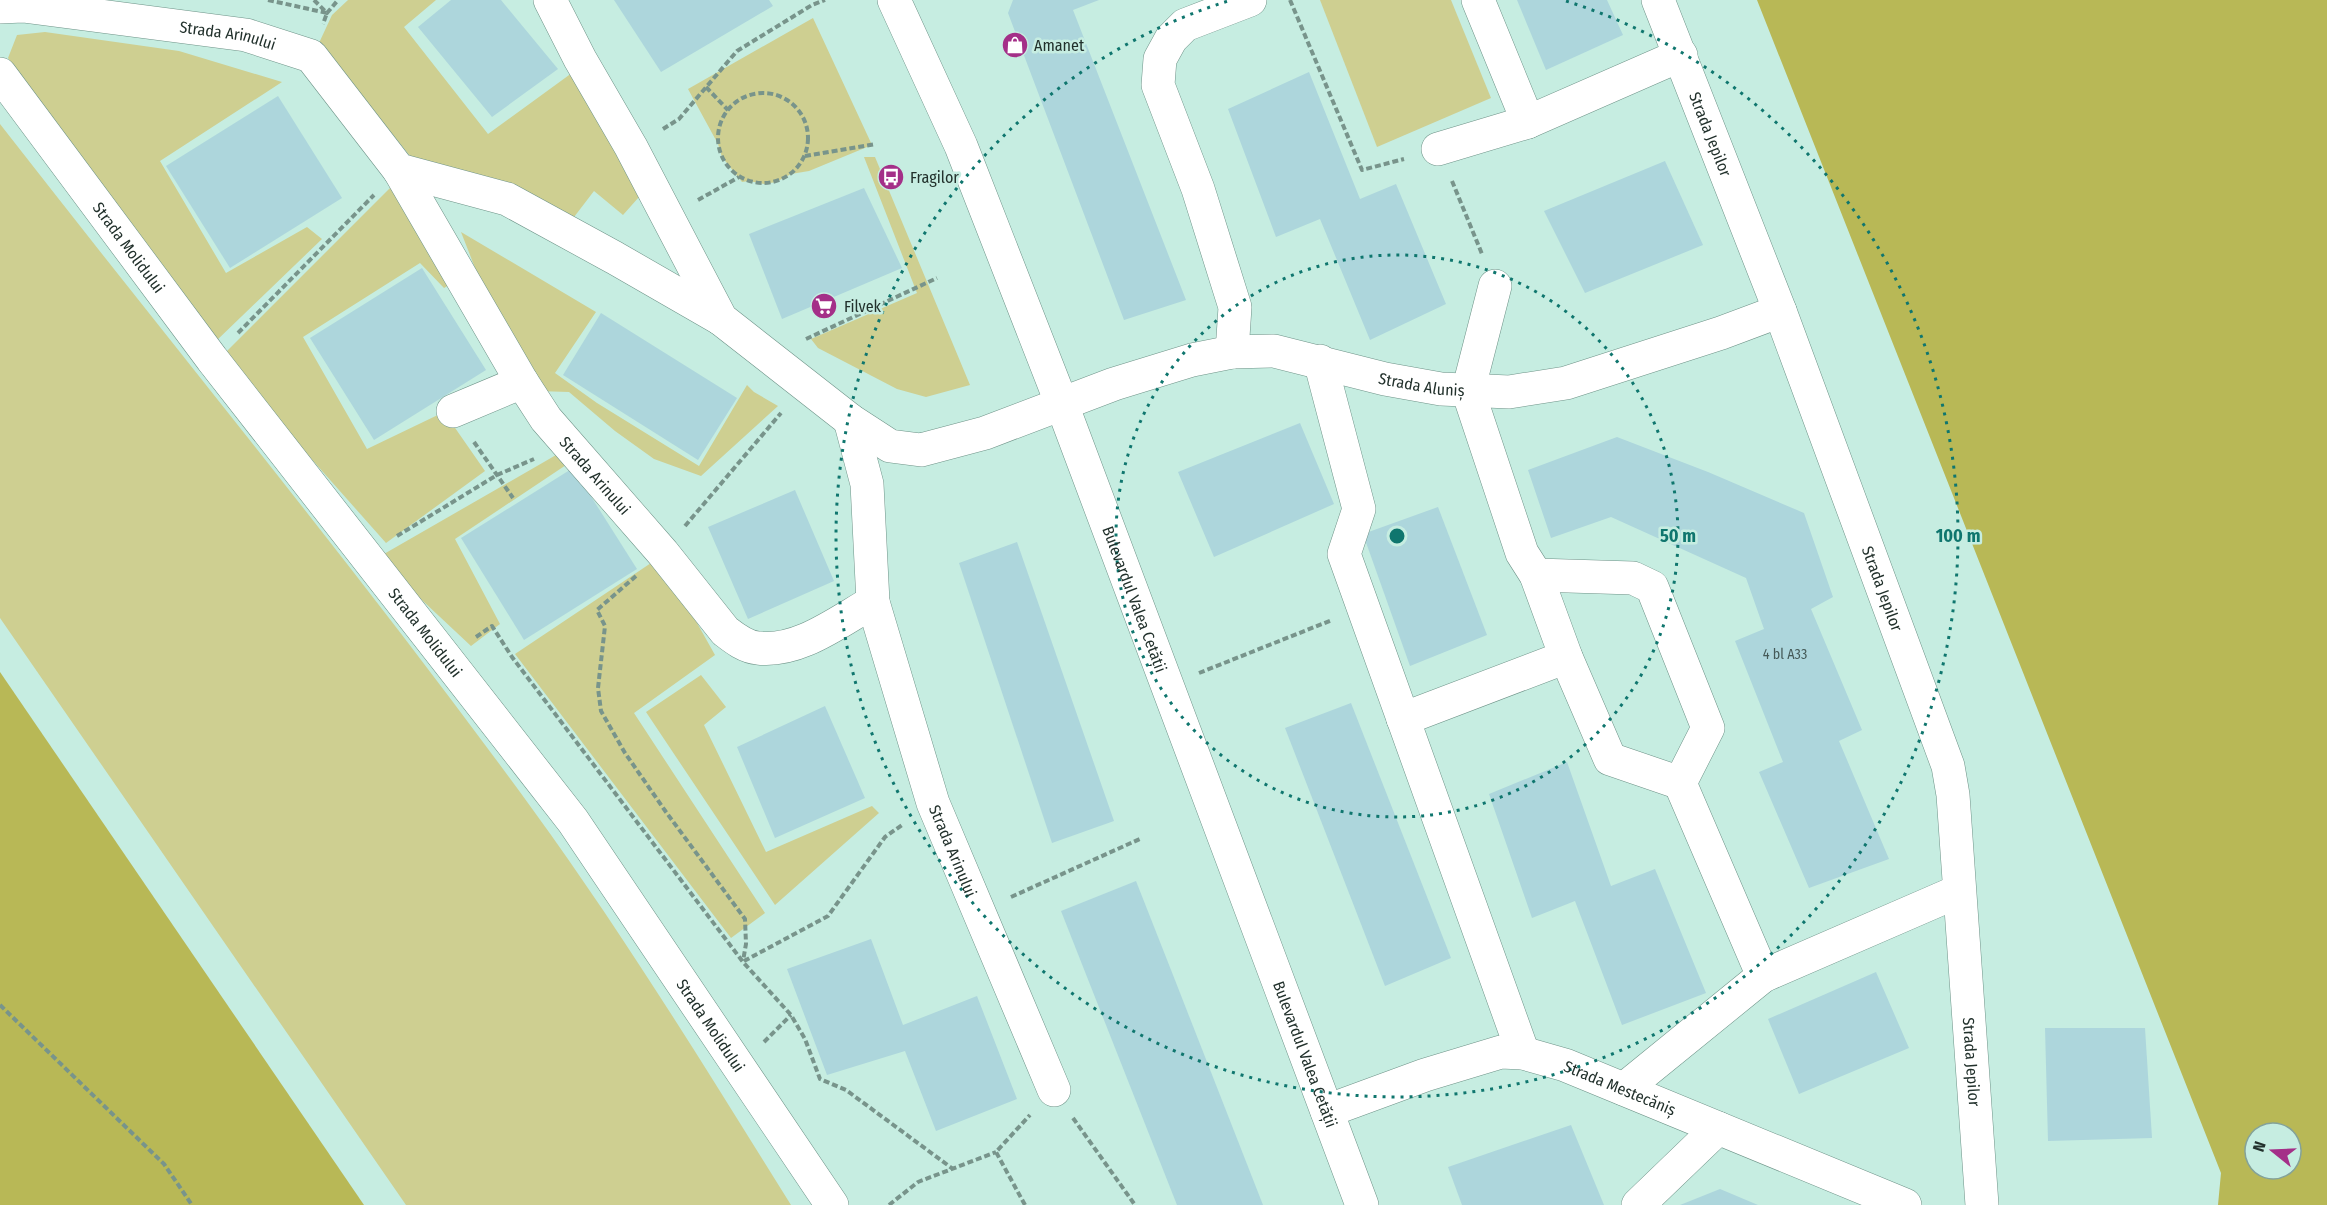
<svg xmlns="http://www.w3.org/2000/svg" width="2327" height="1205" font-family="'Fira Sans Condensed',sans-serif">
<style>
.green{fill:#cecf91}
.forest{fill:#b8b856;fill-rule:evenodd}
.building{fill:#add6dc}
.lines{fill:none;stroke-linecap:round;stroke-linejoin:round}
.minor-casing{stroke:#6e9388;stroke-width:34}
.major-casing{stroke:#6e9388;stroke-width:34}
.path{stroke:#78948b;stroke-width:4;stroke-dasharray:6 3;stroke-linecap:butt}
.minor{stroke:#fff;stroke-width:33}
.major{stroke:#fff;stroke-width:33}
.ring{fill:none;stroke:#0f766e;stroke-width:3;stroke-dasharray:3 6}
.labels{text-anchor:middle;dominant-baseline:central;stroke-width:5;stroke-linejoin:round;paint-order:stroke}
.number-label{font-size:14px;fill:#455a58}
.street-label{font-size:16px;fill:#22312c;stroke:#c6ede1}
.poi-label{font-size:16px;fill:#22312c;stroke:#c6ede1;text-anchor:start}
.centre{fill:#0f766e;stroke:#c6ede1;stroke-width:3}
.ring-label{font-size:18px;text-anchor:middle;font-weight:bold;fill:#0f766e;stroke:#c6ede1;stroke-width:5;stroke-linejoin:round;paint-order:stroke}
</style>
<rect width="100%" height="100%" fill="#c6ede1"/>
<g class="green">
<polygon points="348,0 436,0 404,27 488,134 576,70 647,188 623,215 594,191 571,221 418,166 319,43 332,15"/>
<polygon points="1320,0 1451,0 1491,98 1377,147"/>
<polygon points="813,18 872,145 809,171 791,174 776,182 764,184 749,181 742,182 722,157 718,144 688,89"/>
<polygon points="45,32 179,51 282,82 160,161 226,273 307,227 322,239 214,343 8,58 17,35"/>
<path d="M0,124C178,353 363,576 533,810C626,938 708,1072 791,1205H406L0,618Z"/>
<polygon points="864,157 875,157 970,385 926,397 897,389 818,348 811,339 917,293"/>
<polygon points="399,179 456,281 444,288 420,263 303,337 367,449 444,412 485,471 386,543 221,357"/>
<polygon points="461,232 596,312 555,373 597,403 699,466 747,385 754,392 778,406 701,476 654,459 615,431 569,392 537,391 486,296"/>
<polygon points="563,451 572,461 455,539 500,624 471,646 377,558"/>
<polygon points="660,557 715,655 634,713 765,913 731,938 515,654"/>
<polygon points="701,675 726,707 704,725 766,852 872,806 879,813 775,905 646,712"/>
</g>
<g class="forest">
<path d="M1757,0H2327V1205H2218L2221,1173ZM2255,1133H2291V1169H2255Z"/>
<polygon points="0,672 364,1205 0,1205"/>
</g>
<g class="building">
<polygon points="451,0 501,0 558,69 492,117 418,27"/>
<polygon points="614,0 769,0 773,6 661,72"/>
<polygon points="1013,0 1099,0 1073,10 1186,300 1124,320 1008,13"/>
<polygon points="1517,0 1607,0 1623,35 1546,70"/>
<polygon points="1309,72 1360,199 1396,184 1446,304 1370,340 1320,219 1276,237 1228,109"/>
<polygon points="278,96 342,198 230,268 166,166"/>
<polygon points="1665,161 1703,245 1585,293 1544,211"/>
<polygon points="864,188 902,268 782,319 749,234"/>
<polygon points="422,268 486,370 374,440 310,338"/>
<polygon points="601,313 737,398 698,460 563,375"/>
<polygon points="1300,423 1334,504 1214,557 1178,472"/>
<polygon points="1617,437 1708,472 1804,513 1833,597 1811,609 1862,730 1839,741 1889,859 1809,888 1759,772 1783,762 1735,641 1764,629 1746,578 1611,517 1551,538 1528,470"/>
<polygon points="573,468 637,569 524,640 461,538"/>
<polygon points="795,490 834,581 748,619 708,527"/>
<polygon points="1438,507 1487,635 1410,666 1363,534"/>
<polygon points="1017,542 1114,821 1052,843 959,563"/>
<polygon points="1351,703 1451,958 1385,986 1285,728"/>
<polygon points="825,706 865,798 775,838 737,747"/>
<polygon points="1567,762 1611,886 1655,869 1706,993 1622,1025 1575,901 1532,918 1489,794"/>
<polygon points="1136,881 1173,975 1263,1205 1177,1205 1061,911"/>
<polygon points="871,939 903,1025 977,996 1017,1099 936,1131 905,1051 827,1075 787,969"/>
<polygon points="1876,972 1909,1048 1799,1094 1768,1019"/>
<polygon points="2045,1028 2145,1028 2152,1138 2048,1141"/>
<polygon points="1571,1125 1604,1205 1462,1205 1448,1167"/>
<polygon points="1720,1189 1758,1205 1680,1205"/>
</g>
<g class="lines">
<defs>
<g id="minor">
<path id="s1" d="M550,0L580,59L631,147L721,319L850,420L890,446L921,450L985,433L1114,384L1192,360L1232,352L1274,351L1385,379L1441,389L1509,392L1566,383L1721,333L1780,311"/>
<polyline points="1478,0 1528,122 1681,55"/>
<path id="s2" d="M1658,0L1780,311L1948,766L1953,795L1982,1205"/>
<path id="s3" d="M0,7L23,6L246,35L311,56L399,170L507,199L615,258L721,319"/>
<path id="s4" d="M0,74L212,359L573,821L832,1205"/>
<polyline points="1438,149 1528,122"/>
<path id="s5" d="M399,170L522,382L546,419L663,553L725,631C734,638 745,647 758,648C799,653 839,621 873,602"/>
<polyline points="1495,286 1468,391 1522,553 1536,575 1566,657 1610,759 1680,783"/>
<polyline points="1232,352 1235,307 1198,189 1158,85 1160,59 1171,39 1185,25 1250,0"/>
<polyline points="1320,361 1359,509 1344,554 1523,1053"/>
<polyline points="453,411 522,382"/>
<path id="s6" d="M850,420L867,484L873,602L933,803L1054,1090"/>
<polyline points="1536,575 1633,578 1652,587 1708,728 1680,783 1763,976"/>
<polyline points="1403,719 1566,657"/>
<polyline points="1624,1089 1763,976 1959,891"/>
<path id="s7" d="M1327,1111L1425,1075L1501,1052L1523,1053L1565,1065L1905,1205"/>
<polyline points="1638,1205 1718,1128"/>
</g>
<g id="major">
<path id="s8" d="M894,0L961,146L1061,402L1362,1205"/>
</g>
</defs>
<use href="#minor" class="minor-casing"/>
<use href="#major" class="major-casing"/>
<g class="path">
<polyline points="268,0 327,13 323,24"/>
<polyline points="314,0 327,13 338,0"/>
<polyline points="1290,0 1362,170 1404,159"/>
<polyline points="706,87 728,110"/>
<circle cx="763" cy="138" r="45"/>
<polyline points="663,129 679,119 737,51 812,5 825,0"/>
<polyline points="805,156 876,144"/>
<polyline points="1452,181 1482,254"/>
<polyline points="698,200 739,177"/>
<polyline points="238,333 374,195"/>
<polyline points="806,339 937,278"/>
<polyline points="474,442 513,498"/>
<polyline points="685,526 781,413"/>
<polyline points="397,536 497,475 534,459"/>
<polyline points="636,576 597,610 605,626 598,688 601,711 625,753 666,812 745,919 746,944 743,961"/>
<polyline points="476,637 492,626 512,657 743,962 791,1015 805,1039 820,1079 846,1090 953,1169"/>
<polyline points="1199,673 1332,620"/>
<polyline points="1011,897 1142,838"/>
<polyline points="744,961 828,916 885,837 902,825"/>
<polyline points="0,1005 164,1164 192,1205"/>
<polyline points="764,1042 791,1015"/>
<polyline points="1073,1118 1135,1205"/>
<polyline points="889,1205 918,1182 996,1152"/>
<polyline points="1025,1205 996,1152 1030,1115"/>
</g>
<use href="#minor" class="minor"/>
<use href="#major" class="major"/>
</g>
<g class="ring">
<circle cx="1397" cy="536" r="281"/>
<path d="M1566 1A561 561 0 1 1 1228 1"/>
</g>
<defs>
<symbol id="shop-disc" viewBox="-11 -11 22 22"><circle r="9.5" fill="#a42f88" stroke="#c6ede1"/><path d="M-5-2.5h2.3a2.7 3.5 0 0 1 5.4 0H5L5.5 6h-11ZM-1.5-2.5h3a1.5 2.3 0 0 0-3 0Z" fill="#fff"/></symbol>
<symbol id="bus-disc" viewBox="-11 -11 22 22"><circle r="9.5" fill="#a42f88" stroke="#c6ede1"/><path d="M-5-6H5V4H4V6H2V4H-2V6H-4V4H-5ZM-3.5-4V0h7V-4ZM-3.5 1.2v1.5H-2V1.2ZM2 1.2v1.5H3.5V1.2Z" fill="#fff"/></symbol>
<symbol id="supermarket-disc" viewBox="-11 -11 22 22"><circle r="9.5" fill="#a42f88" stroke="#c6ede1"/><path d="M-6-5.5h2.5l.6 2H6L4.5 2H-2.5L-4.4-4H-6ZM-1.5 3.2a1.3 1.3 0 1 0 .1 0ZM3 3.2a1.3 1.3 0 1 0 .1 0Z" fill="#fff"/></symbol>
</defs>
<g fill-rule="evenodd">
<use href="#shop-disc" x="1000" y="30" width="30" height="30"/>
<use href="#bus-disc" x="876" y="162" width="30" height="30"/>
<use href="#supermarket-disc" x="809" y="291" width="30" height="30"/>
</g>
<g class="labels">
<g class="number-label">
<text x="1785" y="654">4 bl A33</text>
</g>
<g class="street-label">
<text stroke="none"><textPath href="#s3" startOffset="230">Strada Arinului</textPath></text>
<text stroke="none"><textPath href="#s2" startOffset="144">Strada Jepilor</textPath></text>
<text stroke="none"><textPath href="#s4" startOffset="216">Strada Molidului</textPath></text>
<text stroke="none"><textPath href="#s1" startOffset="1125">Strada Aluniș</textPath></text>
<text stroke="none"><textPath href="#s5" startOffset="364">Strada Arinului</textPath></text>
<text stroke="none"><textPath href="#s2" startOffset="630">Strada Jepilor</textPath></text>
<text stroke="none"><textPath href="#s8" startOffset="646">Bulevardul Valea Cetății</textPath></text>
<text stroke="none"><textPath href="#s4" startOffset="702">Strada Molidului</textPath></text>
<text stroke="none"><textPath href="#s6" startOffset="446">Strada Arinului</textPath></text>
<text stroke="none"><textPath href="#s4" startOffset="1188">Strada Molidului</textPath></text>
<text stroke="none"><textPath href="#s8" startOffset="1132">Bulevardul Valea Cetății</textPath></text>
<text stroke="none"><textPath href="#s2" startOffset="1116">Strada Jepilor</textPath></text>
<text stroke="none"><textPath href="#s7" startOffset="309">Strada Mestecăniș</textPath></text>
</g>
<g class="poi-label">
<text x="1034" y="45">Amanet</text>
<text x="910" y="177">Fragilor</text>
<text x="844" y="306">Filvek</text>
</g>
</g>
<circle cx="1397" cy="536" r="9" class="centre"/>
<g class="ring-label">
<text x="1678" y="542">50 m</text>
<text x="1958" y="542">100 m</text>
</g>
<g transform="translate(2273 1151) rotate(288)"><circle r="28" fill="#c6ede1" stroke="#84a299" stroke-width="1.5"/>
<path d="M0-4.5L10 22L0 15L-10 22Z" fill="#a42f88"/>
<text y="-9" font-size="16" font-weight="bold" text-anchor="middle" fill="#22312c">N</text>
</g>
</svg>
